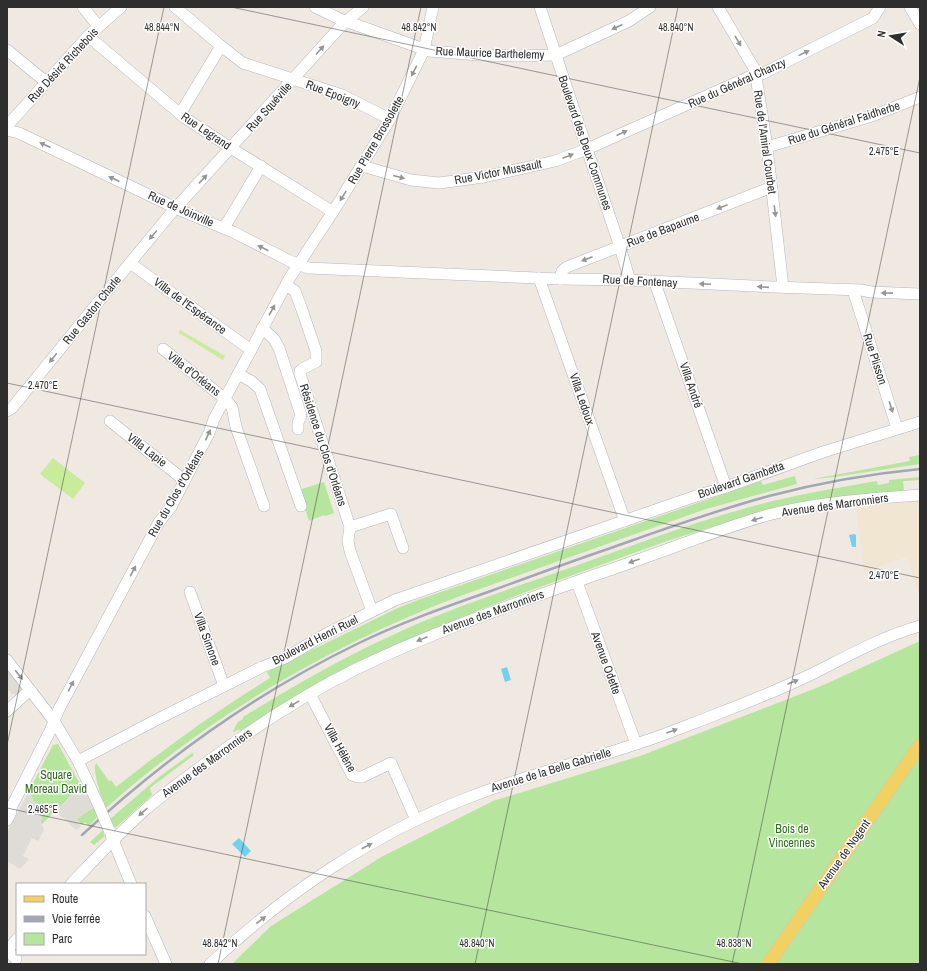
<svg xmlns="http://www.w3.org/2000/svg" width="927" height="971" font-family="'Archivo Narrow',sans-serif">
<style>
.education{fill:#f0e6d1}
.green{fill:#b6e59e}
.pitch{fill:#c9ec9a}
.plaza{fill:#dfdcd8}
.water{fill:#75cff0}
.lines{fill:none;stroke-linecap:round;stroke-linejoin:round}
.minor-casing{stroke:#b4b7c1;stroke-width:12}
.major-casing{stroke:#c9c9c9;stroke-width:14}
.minor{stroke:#fff;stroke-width:11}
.major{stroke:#f2d163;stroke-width:13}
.rail{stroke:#a3a6b8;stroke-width:2.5}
.minor-bridge-casing{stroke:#b4b7c1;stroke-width:12;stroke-linecap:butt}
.minor-bridge{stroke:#fff;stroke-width:11}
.oneway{fill:#969696}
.ticks{fill:none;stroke:#2e2e2e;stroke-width:1;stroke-opacity:0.45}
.labels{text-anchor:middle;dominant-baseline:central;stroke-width:3;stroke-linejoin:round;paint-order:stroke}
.street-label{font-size:12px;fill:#2e2e2e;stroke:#fff}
.park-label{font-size:12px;fill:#2c6e1b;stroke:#fff}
.ticks-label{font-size:10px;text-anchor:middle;fill:#2e2e2e;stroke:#fff;stroke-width:3;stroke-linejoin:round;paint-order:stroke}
</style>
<rect width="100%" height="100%" fill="#efe9e1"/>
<polygon class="education" points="920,501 920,597 907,557 864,572 856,506"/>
<g class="green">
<polygon points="920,455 920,464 834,477 813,479 910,461 909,457"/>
<path d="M795,476L797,484L706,509L463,595C332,644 210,715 106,808C102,799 92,772 96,763L109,781L111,780L116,787C165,748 216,711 270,678L267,672L398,608L418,600L761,481L763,485Z"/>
<path d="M920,477V480L903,481L904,491L850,497L811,500L750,515L667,541L526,592L482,609L375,654L328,677L240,731L239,729L234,732L233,731L238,722L243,719V717C289,689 335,662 384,639C446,609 513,588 578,565C642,542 707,517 773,501C807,493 842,487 877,481L878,485L889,483V480Z"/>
<polygon points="324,482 334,513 325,516 324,515 309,521 299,490"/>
<polygon points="920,641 920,964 232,964 271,926 383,856 493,801 640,756 819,687"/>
<polygon points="58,744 81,786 42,824 40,820 42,819 29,791 53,745"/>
<polygon points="192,753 194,755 150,788 152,795 115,828 110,819 159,777"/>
<polygon points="93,808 98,816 89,826 85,822 82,825 76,819"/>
<polygon points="103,830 105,836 94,845 90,842"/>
</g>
<g class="pitch">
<polygon points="180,330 225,356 223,360 179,333"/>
<polygon points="53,458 85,483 73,499 40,474"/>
</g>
<g class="plaza">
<polygon points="7,665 25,687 16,696 14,694 12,694 7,689"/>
<polygon points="83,784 95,806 76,820 81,826 76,830 64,818 56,814 56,811"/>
<polygon points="29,791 43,819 40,820 44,830 38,841 32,838 23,856 29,859 20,869 7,861 7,832"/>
</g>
<g class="water">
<polygon points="854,534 856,535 856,547 852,547 849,535"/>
<polygon points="507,667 511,680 505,682 501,669"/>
<polygon points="239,838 251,851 245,857 232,844"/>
</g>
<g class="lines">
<defs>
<g id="minor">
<polyline points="83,7 98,26"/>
<polyline points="175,7 221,46 243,63 342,95 390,119"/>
<polyline points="315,7 340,19 429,51 479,55 517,56 556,55 629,21 650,7"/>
<polyline points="540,7 587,149 620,247 628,274 628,280"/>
<polyline points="718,7 755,70 767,147 783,287"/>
<polyline points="910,7 920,24"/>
<polyline points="88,36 185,118 231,148 333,212"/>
<polyline points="7,50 46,82"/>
<polyline points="180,114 221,46"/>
<polyline points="7,126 88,36 121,7"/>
<polyline points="7,130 19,133 182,211 233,232 290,261 308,268 560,279 628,280 773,287 861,290 871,292 920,294"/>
<polyline points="767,147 872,116 920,97"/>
<polyline points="362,166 411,180 439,183 484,177 555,161 587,149 749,77 762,74 873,18 880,7"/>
<polyline points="224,228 261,166"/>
<polyline points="130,263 251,350"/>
<polyline points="539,278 625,521"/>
<polyline points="560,279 562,271 567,267 767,189 772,189"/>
<polyline points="655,283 726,487"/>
<polyline points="286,285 295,291 301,307 316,351 316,362 302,369 300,371 300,374 350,527 391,514 403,548"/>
<polyline points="853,290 897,428"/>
<polyline points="262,328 274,339 279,348 301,415 298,423 298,429"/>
<polyline points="163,349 225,399 232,407 236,427 264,506"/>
<polyline points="238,374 251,381 260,389 301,506"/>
<polyline points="7,411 12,408 130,263 173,211 342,25 363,7"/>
<polyline points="110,421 184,480"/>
<polyline points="350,527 348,541 350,551 372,611"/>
<polyline points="577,582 636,744"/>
<polyline points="190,592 224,686"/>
<polyline points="7,660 54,721 78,761 99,806"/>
<polyline points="310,694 352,775 357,777 362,777 391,763 416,820"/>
<polyline points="7,711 30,690"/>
<polyline points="78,761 154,721 262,667 285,658 326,634 395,600 696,496 726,487 823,452 920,422"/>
<polyline points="7,820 11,812 11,808 50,731 59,709 159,522 171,507 209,433 214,419 289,279 336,207 390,119 424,50 433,7"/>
<polyline points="111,835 131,884"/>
<path d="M71,884C95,859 119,833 145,810C166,792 188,776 210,760C256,726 304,695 356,669C432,632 512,605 592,576C622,566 652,555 682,544C710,534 739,523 768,515C818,502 869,499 920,495"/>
<polyline points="145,916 166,964"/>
<polyline points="7,951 17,939"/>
<polyline points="7,953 11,954 16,959"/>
<path d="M210,964C284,894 374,833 470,797C523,776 579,763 633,745C660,737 686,726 712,716C746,703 781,689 814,673C848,656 883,636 920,626"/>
</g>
<polyline id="major" points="768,964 920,745"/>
</defs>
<use href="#minor" class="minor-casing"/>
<use href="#major" class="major-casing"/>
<use href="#minor" class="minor"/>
<use href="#major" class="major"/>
<path class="rail" d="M82,835C164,759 256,693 357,644C400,623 445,607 491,591C529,577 567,563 605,550C659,531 713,511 769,496C818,483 869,474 920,469"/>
<defs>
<polyline id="minor-bridge" points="99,806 109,830"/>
</defs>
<use href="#minor-bridge" class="minor-bridge-casing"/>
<use href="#minor-bridge" class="minor-bridge"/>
</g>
<defs><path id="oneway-solid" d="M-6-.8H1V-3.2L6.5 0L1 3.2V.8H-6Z"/></defs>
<g class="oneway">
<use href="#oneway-solid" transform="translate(617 27) rotate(155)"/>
<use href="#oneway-solid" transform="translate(738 41) rotate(60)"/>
<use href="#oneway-solid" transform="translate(320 50) rotate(-48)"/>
<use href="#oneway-solid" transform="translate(804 53) rotate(-26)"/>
<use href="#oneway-solid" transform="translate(414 71) rotate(117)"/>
<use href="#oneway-solid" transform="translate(622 133) rotate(-24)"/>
<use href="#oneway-solid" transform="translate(45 145) rotate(-155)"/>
<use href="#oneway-solid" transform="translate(568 156) rotate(-21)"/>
<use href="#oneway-solid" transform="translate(399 177) rotate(15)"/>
<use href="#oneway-solid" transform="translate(114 179) rotate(-155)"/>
<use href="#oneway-solid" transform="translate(203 179) rotate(-47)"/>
<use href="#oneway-solid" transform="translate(343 196) rotate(122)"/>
<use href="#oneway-solid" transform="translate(722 207) rotate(159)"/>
<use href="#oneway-solid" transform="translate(775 211) rotate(82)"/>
<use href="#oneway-solid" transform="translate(153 235) rotate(130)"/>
<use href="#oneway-solid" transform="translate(263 248) rotate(-153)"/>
<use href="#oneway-solid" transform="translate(587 259) rotate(159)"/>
<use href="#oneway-solid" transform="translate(705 284) rotate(-178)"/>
<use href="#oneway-solid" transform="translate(763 287) rotate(-176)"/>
<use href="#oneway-solid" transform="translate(887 293) rotate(-179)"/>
<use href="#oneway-solid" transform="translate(272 310) rotate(-61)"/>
<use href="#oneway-solid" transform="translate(53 358) rotate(129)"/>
<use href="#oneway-solid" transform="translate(891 407) rotate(72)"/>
<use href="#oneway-solid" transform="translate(208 435) rotate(-65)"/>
<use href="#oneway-solid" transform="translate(757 519) rotate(163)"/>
<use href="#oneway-solid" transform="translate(634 561) rotate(160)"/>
<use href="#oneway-solid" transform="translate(133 571) rotate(-62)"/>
<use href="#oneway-solid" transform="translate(422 639) rotate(158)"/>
<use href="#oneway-solid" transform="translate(19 675) rotate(51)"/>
<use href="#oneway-solid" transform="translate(793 682) rotate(-23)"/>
<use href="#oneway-solid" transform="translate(71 686) rotate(-62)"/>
<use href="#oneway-solid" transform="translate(294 704) rotate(149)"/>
<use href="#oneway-solid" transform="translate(672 731) rotate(-20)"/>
<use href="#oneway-solid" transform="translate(143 812) rotate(138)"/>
<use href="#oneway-solid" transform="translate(367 846) rotate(-28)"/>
<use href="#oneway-solid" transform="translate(261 920) rotate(-38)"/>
</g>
<path class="ticks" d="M231,7L920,153M7,383L920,578M7,745L164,7M7,808L743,964M218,964L421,7M475,964L678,7M732,964L920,77"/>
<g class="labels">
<g class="street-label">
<text transform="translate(490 53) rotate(2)">Rue Maurice Barthelemy</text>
<text transform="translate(63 65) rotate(-47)">Rue Désiré Richebois</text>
<text transform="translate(737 83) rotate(-24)">Rue du Général Chanzy</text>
<text transform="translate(333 94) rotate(21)">Rue Epoigny</text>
<text transform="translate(269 107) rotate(-48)">Rue Squéville</text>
<text transform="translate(844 123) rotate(-18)">Rue du Général Faidherbe</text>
<text transform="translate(206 131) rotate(34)">Rue Legrand</text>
<text transform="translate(376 140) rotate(-60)">Rue Pierre Brossolette</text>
<text transform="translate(765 142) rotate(82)">Rue de l'Amiral Courbet</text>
<text transform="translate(585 143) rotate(71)">Boulevard des Deux Communes</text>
<text transform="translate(498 172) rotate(-11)">Rue Victor Mussault</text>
<text transform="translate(181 209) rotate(24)">Rue de Joinville</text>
<text transform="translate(663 230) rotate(-21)">Rue de Bapaume</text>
<text transform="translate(640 281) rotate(3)">Rue de Fontenay</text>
<text transform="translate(190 306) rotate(36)">Villa de l'Espérance</text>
<text transform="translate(92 310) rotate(-51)">Rue Gaston Charle</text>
<text transform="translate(875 359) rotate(72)">Rue Plisson</text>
<text transform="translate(194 374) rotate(38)">Villa d'Orléans</text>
<text transform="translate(691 385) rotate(71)">Villa André</text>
<text transform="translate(582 399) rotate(71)">Villa Ledoux</text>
<text transform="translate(323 445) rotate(72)">Résidence du Clos d'Orléans</text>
<text transform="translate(147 450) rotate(38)">Villa Lapie</text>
<text transform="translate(741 480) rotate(-19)">Boulevard Gambetta</text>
<text transform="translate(176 493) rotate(-60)">Rue du Clos d'Orléans</text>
<text transform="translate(835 505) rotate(-8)">Avenue des Marronniers</text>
<text transform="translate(493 612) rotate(-20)">Avenue des Marronniers</text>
<text transform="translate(207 639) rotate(70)">Villa Simone</text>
<text transform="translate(315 640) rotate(-27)">Boulevard Henri Ruel</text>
<text transform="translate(606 663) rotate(70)">Avenue Odette</text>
<text transform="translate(340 748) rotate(61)">Villa Hélène</text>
<text transform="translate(207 763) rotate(-36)">Avenue des Marronniers</text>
<text transform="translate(551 770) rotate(-17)">Avenue de la Belle Gabrielle</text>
<text transform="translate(844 854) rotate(-55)">Avenue de Nogent</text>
</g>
<g class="park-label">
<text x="56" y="775">Square<tspan x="56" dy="14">Moreau David</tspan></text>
<text x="792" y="829">Bois de<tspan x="792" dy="14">Vincennes</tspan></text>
</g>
</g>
<g class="ticks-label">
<text x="162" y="31">48.844°N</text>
<text x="419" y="31">48.842°N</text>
<text x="676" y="31">48.840°N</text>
<text x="884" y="155">2.475°E</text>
<text x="43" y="389">2.470°E</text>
<text x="884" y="579">2.470°E</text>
<text x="43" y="813">2.465°E</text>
<text x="220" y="947">48.842°N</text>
<text x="477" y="947">48.840°N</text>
<text x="734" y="947">48.838°N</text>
</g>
<rect width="927" height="971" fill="none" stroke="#2e2e2e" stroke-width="16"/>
<rect x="16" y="883" width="130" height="72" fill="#ffffff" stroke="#ababab"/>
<rect x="24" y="896" width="20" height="6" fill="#f2d163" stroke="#ababab"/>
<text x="52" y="903" font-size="12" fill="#2e2e2e">Route</text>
<rect x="24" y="916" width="20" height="6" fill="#a3a6b8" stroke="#ababab"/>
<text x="52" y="923" font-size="12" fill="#2e2e2e">Voie ferrée</text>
<rect x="24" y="933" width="20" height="12" fill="#b6e59e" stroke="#ababab"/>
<text x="52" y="943" font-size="12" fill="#2e2e2e">Parc</text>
<g transform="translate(891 36) rotate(282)" stroke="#ffffff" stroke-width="3" paint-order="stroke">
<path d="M0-3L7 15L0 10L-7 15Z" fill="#2e2e2e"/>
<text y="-6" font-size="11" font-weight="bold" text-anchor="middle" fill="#2e2e2e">N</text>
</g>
</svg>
